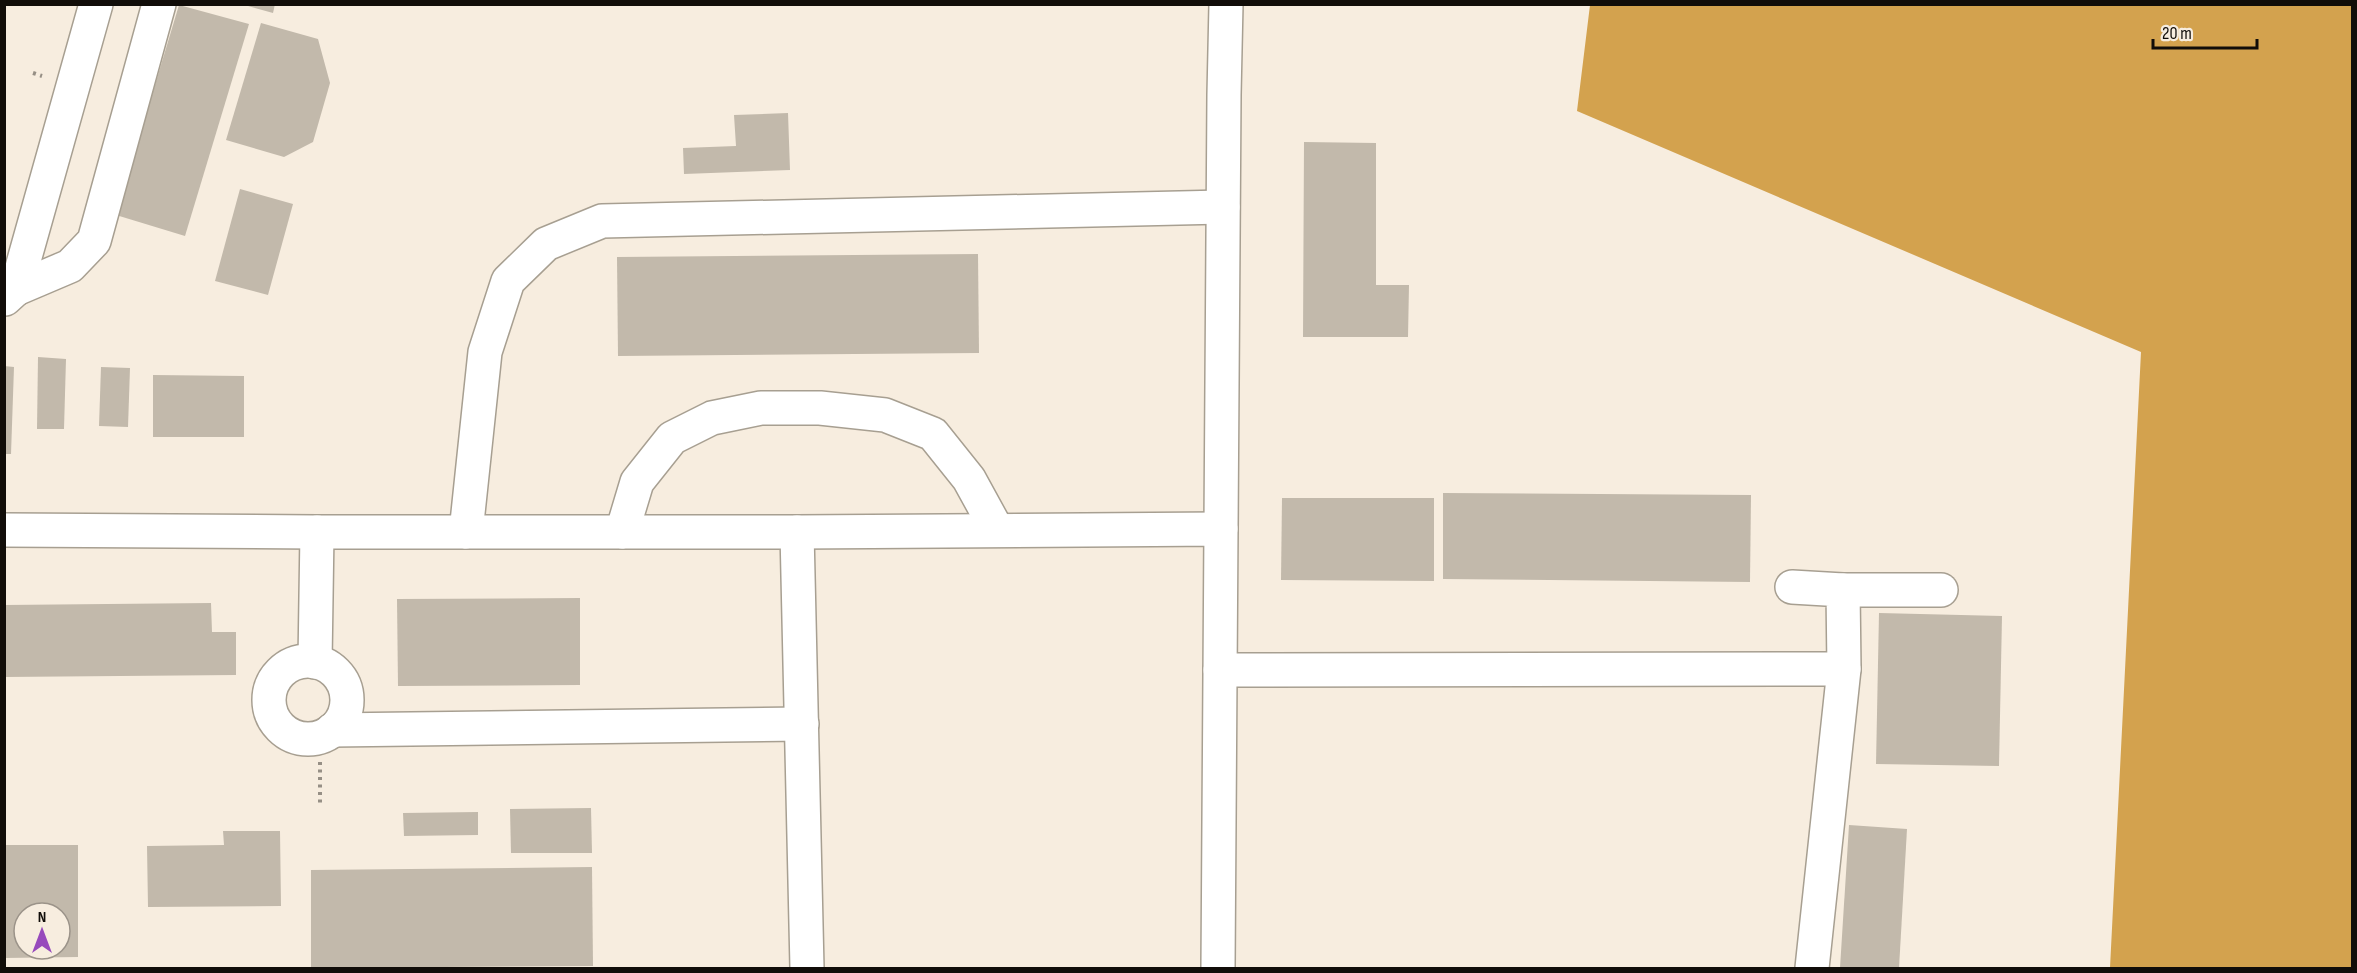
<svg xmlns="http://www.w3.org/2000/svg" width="2357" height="973" font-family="'Sofia Sans Condensed',sans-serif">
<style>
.forest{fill:#d3a24e}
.building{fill:#c2b9ab;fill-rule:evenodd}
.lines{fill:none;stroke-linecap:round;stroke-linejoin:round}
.minor-casing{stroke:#a79f91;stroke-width:36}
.path{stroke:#968f85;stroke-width:4;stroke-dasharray:3 4.5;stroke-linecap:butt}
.minor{stroke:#fff;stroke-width:33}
</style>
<rect width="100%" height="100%" fill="#f7eddf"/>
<polygon class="forest" points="1590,5 2352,5 2352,968 2110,968 2141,352 1577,111"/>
<g class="building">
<polygon points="241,4 275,4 273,13"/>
<polygon points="179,5 249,24 185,236 116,215"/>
<polygon points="261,23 318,39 330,83 313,142 284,157 226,140"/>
<polygon points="788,113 790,170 684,174 683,148 736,146 734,115"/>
<polygon points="1304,142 1376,143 1376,285 1409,285 1408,337 1303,337"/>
<polygon points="240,189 293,204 268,295 215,281"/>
<polygon points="978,254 979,353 618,356 617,257"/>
<polygon points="38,357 66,359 64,429 37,429"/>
<polygon points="4,366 14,367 11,454 4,454"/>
<polygon points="101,367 130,368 128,427 99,426"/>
<polygon points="153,375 244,376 244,437 153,437"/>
<polygon points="1443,493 1751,495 1750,582 1443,579"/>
<polygon points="1282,498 1434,498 1434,581 1281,580"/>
<polygon points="580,598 580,685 398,686 397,599"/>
<polygon points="211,603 212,632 236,632 236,675 4,677 4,605"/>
<polygon points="1879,613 2002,616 1999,766 1876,764"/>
<polygon points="591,808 592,853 511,853 510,809"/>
<polygon points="478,812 478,835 404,836 403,813"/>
<polygon points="1849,825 1907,829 1899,968 1840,968"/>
<polygon points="223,831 280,831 281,906 148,907 147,846 224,845"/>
<path d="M4,845H78V957L4,958ZM24,913H60V949H24Z"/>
<polygon points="592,867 593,966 311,968 311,870"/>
</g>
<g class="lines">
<defs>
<g id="minor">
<polyline points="16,289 70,266 94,241 159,4"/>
<polyline points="5,299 16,289 96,4"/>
<polyline points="1221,529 1224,95 1226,4"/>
<polyline points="4,530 317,532 797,532 807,968"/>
<polyline points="466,532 485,352 508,281 546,244 602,221 1223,207"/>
<polyline points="622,532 637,482 672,438 712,418 761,408 820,408 885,415 933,434 969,479 997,530"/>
<polyline points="797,532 1221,529 1218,968"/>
<polyline points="1792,587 1843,590 1844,669 1812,968"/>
<polyline points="1843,590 1941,590"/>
<circle cx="308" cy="700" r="39"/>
<polyline points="315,662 317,532"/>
<polyline points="1220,670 1844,669"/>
<polyline points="332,730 802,724"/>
</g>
</defs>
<use href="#minor" class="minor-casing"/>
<g class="path">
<polyline points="33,73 42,76"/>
<polyline points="320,762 320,806"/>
</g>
<use href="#minor" class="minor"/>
</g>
<rect width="2357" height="973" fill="none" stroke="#110d09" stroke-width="12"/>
<g transform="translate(42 931)"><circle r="28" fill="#f7eddf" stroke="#9b9389" stroke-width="1.5"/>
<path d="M0-4.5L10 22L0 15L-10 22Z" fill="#974abc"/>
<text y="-9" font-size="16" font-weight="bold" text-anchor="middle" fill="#110d09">N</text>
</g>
<path d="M2153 39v9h104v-9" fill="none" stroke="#110d09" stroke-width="3"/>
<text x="2162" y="39" font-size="18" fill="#110d09" stroke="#f7eddf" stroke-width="4.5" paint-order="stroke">20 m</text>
</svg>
